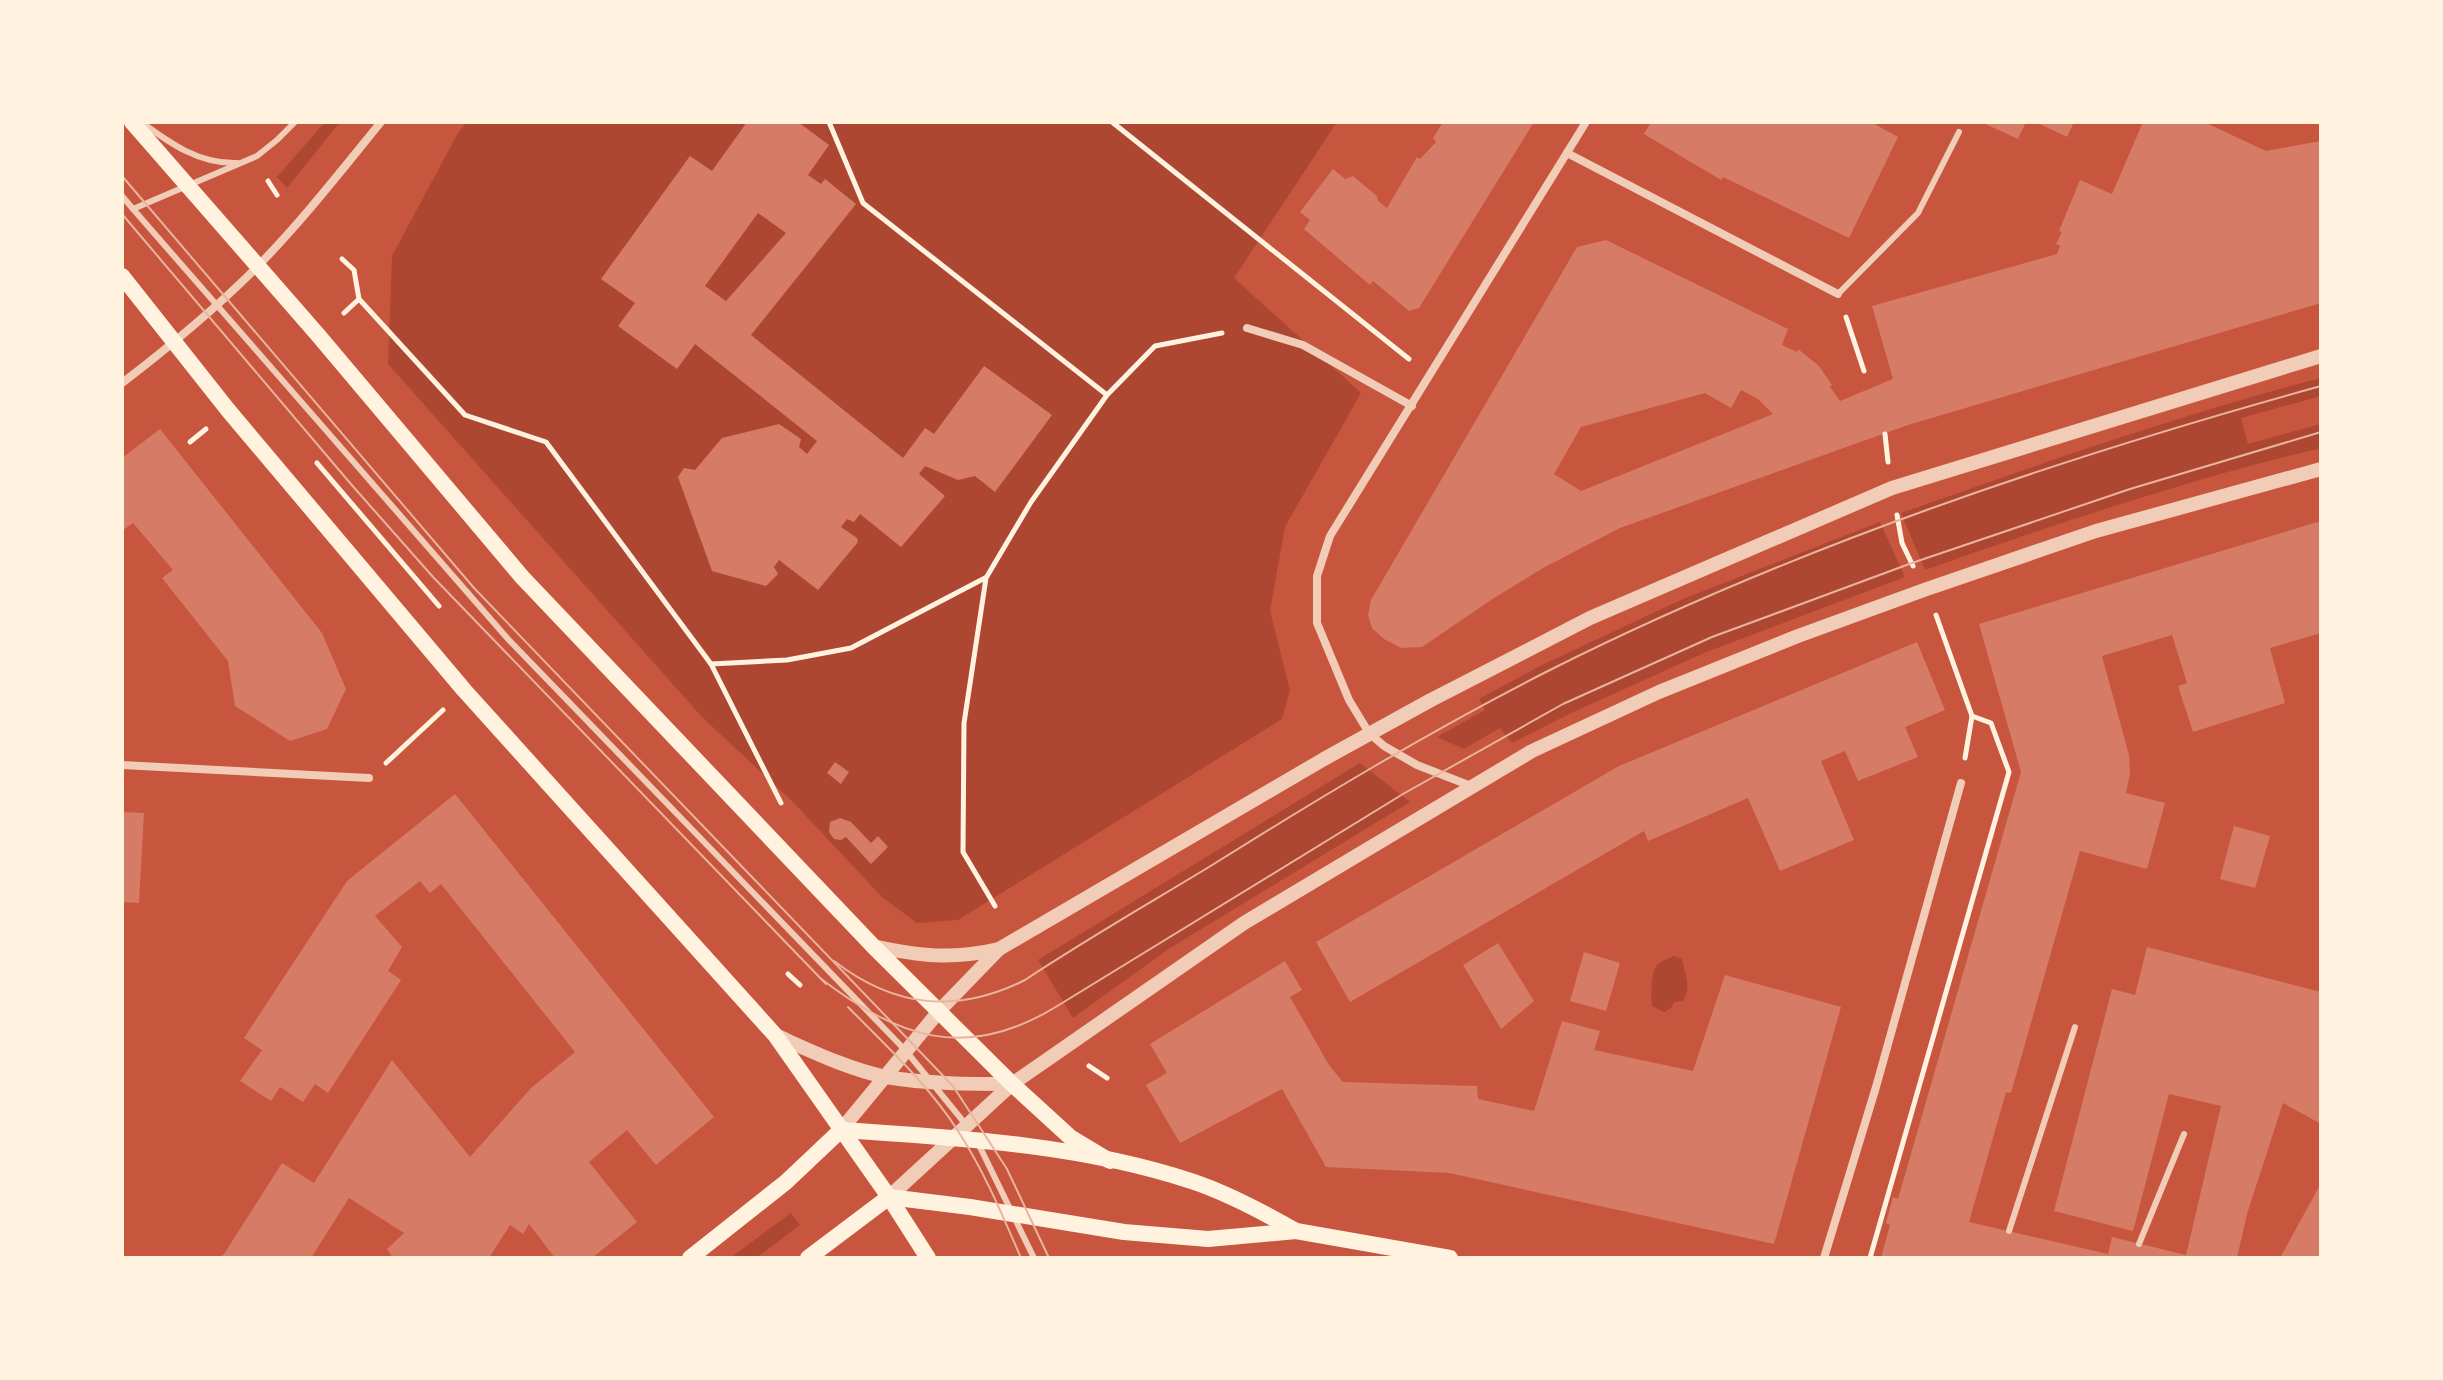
<svg xmlns="http://www.w3.org/2000/svg" width="2443" height="1380" font-family="Overpass,sans-serif">
<style>
.green{fill:#ae4732}
.building{fill:#d67c66;fill-rule:evenodd}
.lines{fill:none;stroke-linecap:round;stroke-linejoin:round}
.path{stroke:#fff3e0;stroke-width:5}
.service{stroke:#f1ccb7;stroke-width:6}
.minor{stroke:#f1ccb7;stroke-width:8}
.tertiary{stroke:#f1ccb7;stroke-width:14}
.secondary{stroke:#fff3e0;stroke-width:16}
.tram{stroke:#e9b49f;stroke-width:2}
</style>
<rect width="100%" height="100%" fill="#c8553d"/>
<g class="green">
<polygon points="325,122 340,122 287,188 277,177"/>
<polygon points="467,122 1337,122 1234,278 1361,393 1285,527 1270,611 1290,690 1282,719 958,920 917,923 882,897 793,802 702,717 388,364 392,256 458,133"/>
<path d="M2321,378V396L2241,418L2248,444L2321,424V448C2186,480 2056,524 1925,570L1901,513C2040,464 2178,415 2321,378Z"/>
<polygon points="1880,522 1905,577 1704,653 1569,714 1512,743 1500,728 1464,749 1437,737 1485,710 1479,699 1540,666 1683,599"/>
<polygon points="1360,763 1410,802 1167,950 1073,1018 1038,960"/>
<path d="M1674,956L1682,959C1685,976 1692,985 1683,1001L1674,1002L1671,1008L1664,1012L1652,1006C1651,998 1651,973 1656,966C1660,961 1669,958 1674,956Z"/>
<polygon points="791,1213 800,1225 756,1258 730,1258"/>
</g>
<g class="building">
<path d="M747,122H798L829,145L808,175L821,184L825,179L856,204L751,335L903,458L925,428L934,434L984,366L1052,415L995,492L975,476L958,480L925,466L919,474L945,496L901,547L860,514L854,522L847,519L841,527L857,538L858,542L818,590L779,560L774,567L778,574L766,586L712,571L678,477L684,468L695,470L722,438L779,424L801,439L799,447L807,454L817,441L695,344L677,369L618,326L635,303L601,279L690,156L712,171ZM758,213L786,233L726,301L705,286Z"/>
<polygon points="1443,122 1534,122 1419,308 1409,311 1373,281 1370,285 1304,229 1310,220 1300,212 1333,169 1345,179 1353,176 1377,196 1378,201 1387,208 1417,157 1420,159 1436,142 1433,138"/>
<polygon points="1651,122 1871,122 1898,137 1849,238 1723,177 1721,180 1644,134"/>
<polygon points="1981,122 2026,122 2018,139"/>
<polygon points="2036,122 2074,122 2067,137"/>
<path d="M2143,122H2204L2266,151L2321,141V303L1908,425L1620,528L1543,568L1494,598L1422,647L1401,648L1384,639L1372,628L1368,615L1371,600L1577,247L1606,240L1788,329L1782,345L1797,352L1798,349L1819,366L1832,385L1830,387L1840,401L1893,379L1872,306L2057,254L2060,246L2056,244L2062,232L2059,231L2080,180L2112,194ZM1741,390L1758,399L1773,414L1581,491L1554,474L1581,427L1705,393L1731,408Z"/>
<polygon points="160,429 322,633 346,689 327,729 290,741 235,706 228,661 162,578 173,570 133,523 122,531 122,458"/>
<polygon points="2321,521 2321,633 2270,648 2285,703 2193,732 2178,686 2187,683 2172,635 2102,656 2129,755 2130,773 2126,793 2165,803 2147,869 2080,851 2011,1093 2006,1092 1969,1222 2108,1254 2112,1237 2186,1255 2221,1106 2169,1094 2133,1231 2054,1211 2112,989 2135,995 2147,947 2321,992 2321,1124 2283,1103 2247,1214 2237,1258 1881,1258 1890,1225 1886,1223 1893,1197 1898,1199 2021,772 1979,624"/>
<polygon points="1917,642 1945,710 1905,727 1918,757 1858,781 1845,751 1821,761 1854,840 1780,871 1748,798 1648,841 1644,831 1350,1002 1316,942 1619,766"/>
<polygon points="835,762 849,772 841,784 827,773"/>
<polygon points="455,794 714,1117 656,1165 627,1130 589,1162 637,1222 592,1258 555,1258 529,1224 523,1234 510,1225 489,1258 393,1258 387,1249 404,1233 349,1198 311,1258 218,1258 224,1254 282,1163 314,1183 392,1060 470,1157 531,1088 575,1052 441,884 430,893 420,881 375,916 402,947 388,971 401,980 328,1093 315,1084 303,1102 280,1087 271,1101 240,1081 262,1050 244,1038 347,881"/>
<polygon points="122,812 144,813 139,903 122,902"/>
<polygon points="840,818 851,822 871,843 878,836 888,847 871,864 846,837 841,840 834,839 829,832 830,822"/>
<polygon points="2234,826 2270,836 2255,888 2220,879"/>
<polygon points="1498,943 1534,1001 1501,1029 1463,965"/>
<polygon points="1584,952 1620,963 1606,1011 1570,1001"/>
<polygon points="1285,961 1302,990 1290,997 1329,1065 1343,1082 1477,1086 1478,1099 1534,1111 1562,1021 1600,1031 1594,1050 1693,1071 1725,975 1841,1007 1774,1244 1449,1173 1326,1167 1282,1089 1180,1143 1146,1085 1167,1073 1150,1044"/>
<polygon points="2321,1183 2321,1258 2280,1258"/>
</g>
<g class="lines">
<g class="path">
<polyline points="829,122 863,203 1107,395"/>
<polyline points="1112,122 1409,359"/>
<polyline points="268,181 277,195"/>
<polyline points="342,259 354,270 359,299"/>
<polyline points="344,313 359,299 465,415 546,442 711,664 781,803"/>
<polyline points="1846,317 1864,371"/>
<polyline points="1885,434 1888,462"/>
<polyline points="190,442 206,429"/>
<polyline points="317,463 439,606"/>
<polyline points="1897,515 1902,543 1913,566"/>
<polyline points="1936,615 1972,716 1965,758"/>
<polyline points="711,664 787,660 851,648 985,578"/>
<polyline points="386,763 443,710"/>
<polyline points="995,906 963,852 964,723 986,578 1031,502 1107,395 1155,346 1222,333"/>
<polyline points="788,974 800,985"/>
<polyline points="1089,1066 1107,1078"/>
<polyline points="1870,1258 2009,772 1991,723 1972,716"/>
</g>
<g class="service">
<path d="M141,122C171,144 199,164 237,163"/>
<polyline points="122,196 133,209 257,156 277,140 295,122"/>
<polyline points="133,209 508,639 906,1051 967,1126"/>
<polyline points="1838,294 1918,213 1959,132"/>
<polyline points="978,1143 1034,1258"/>
<polyline points="2009,1231 2075,1027"/>
<polyline points="2139,1244 2184,1134"/>
</g>
<g class="minor">
<polyline points="1567,153 1838,294"/>
<polyline points="1247,328 1303,345 1412,406"/>
<path d="M122,383C169,347 215,309 257,267C302,221 341,171 381,122"/>
<polyline points="122,765 369,778"/>
<polyline points="1471,786 1417,765 1384,746 1369,733 1349,700 1317,623 1317,576 1330,536 1586,122"/>
<polyline points="1824,1258 1876,1087 1961,783"/>
</g>
<g class="tertiary">
<path d="M873,946C920,956 951,960 999,949"/>
<path d="M775,1035C811,1051 848,1069 886,1077C927,1084 970,1084 1012,1084"/>
<polyline points="841,1130 940,1010 999,949 1324,759 1431,700 1590,618 1892,488 2321,356"/>
<polyline points="889,1197 1012,1084 1244,923 1532,751 1659,692 1798,636 1924,590 2096,531 2321,469"/>
</g>
<g class="secondary">
<polyline points="132,122 318,335 522,577 873,946 1012,1084 1070,1137 1110,1161"/>
<polyline points="122,276 228,410 464,690 775,1035 889,1197 928,1258"/>
<path d="M841,1130C958,1138 1079,1144 1191,1181C1228,1193 1263,1212 1296,1231"/>
<polyline points="889,1197 970,1207 1124,1232 1208,1239 1296,1231 1450,1258"/>
<polyline points="690,1258 786,1182 841,1130"/>
<polyline points="808,1258 889,1197"/>
</g>
<g class="tram">
<polyline points="122,176 474,588 953,1086 1007,1169 1049,1258"/>
<polyline points="122,214 350,483 433,577 826,984"/>
<path d="M834,961C895,1008 957,1014 1025,980C1085,940 1148,904 1209,867C1319,798 1430,731 1546,672C1790,549 2057,459 2321,386"/>
<path d="M820,978C897,1037 964,1062 1054,1008L1403,794L1563,704L1712,637L1912,563L2130,489L2321,432"/>
<path d="M848,1007C886,1046 929,1085 958,1131C984,1171 1002,1214 1021,1258"/>
</g>
</g>
<rect width="2443" height="1380" fill="none" stroke="#fff3e0" stroke-width="248"/>
</svg>
